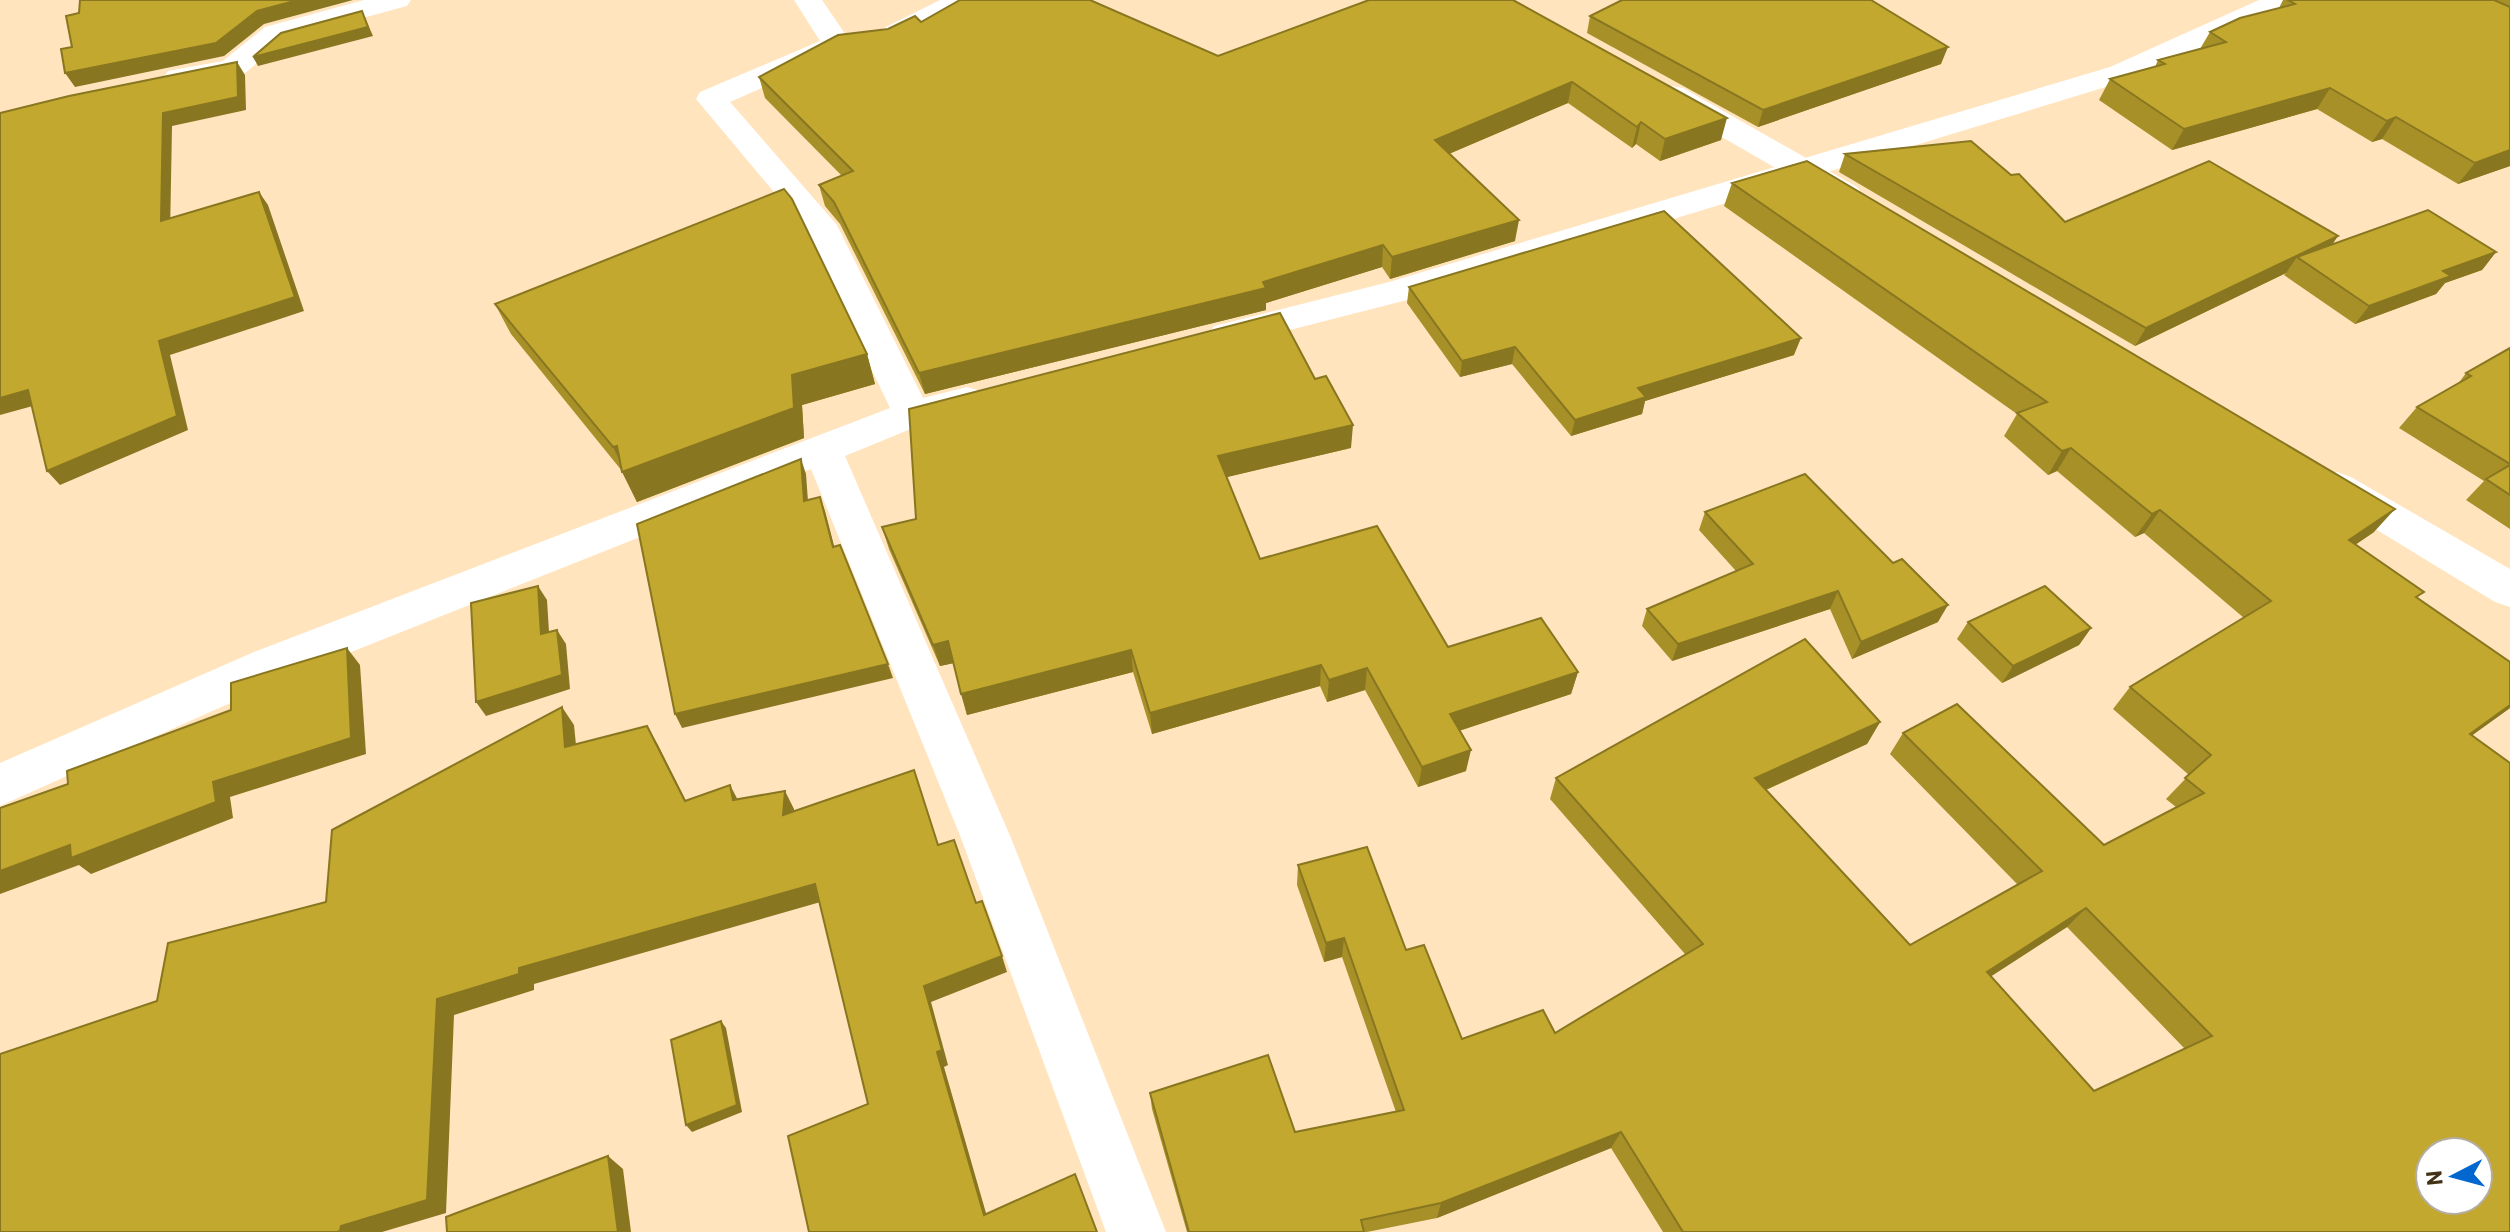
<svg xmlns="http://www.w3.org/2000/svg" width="2510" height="1232" font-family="Barlow,sans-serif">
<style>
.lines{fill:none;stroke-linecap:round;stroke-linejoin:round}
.minor{fill:#fff;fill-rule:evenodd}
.tertiary{fill:#fff;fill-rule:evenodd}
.wall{fill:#a79028;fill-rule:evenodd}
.shaded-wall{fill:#887620}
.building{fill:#c2a82e;stroke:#887620;stroke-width:2;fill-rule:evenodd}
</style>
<rect width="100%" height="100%" fill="#ffe4be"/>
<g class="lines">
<g class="minor">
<polygon points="364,0 411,0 407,6 285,39 244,74 179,86 168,83 164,77 168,71 223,61 265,27"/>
<path d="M794,0H822L850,41L854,36L876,32L940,0H976L972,6C947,19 876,67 851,45L847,50L730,102L837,225L923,398L967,387L981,391L986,400L981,409L923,424L845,456L1011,838L1166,1232H1106L961,838L811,469L286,678L0,806V763L254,652L890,408L804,228L696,99L700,92L820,41Z"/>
<polygon points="2259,0 2297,0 2293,6 2132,79 1411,299 1227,346 1214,342 1209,334 1214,326 1389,282 2110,67"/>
</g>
<g class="tertiary">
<polygon points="1672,86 1683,88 1857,187 1862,194 1857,201 1845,204 1833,201 1661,102 1657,95 1661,88"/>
<polygon points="2337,472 2351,477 2510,569 2510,607 2495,602 2323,497 2317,487 2323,477"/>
</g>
</g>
<g class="wall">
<polygon points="1369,0 1721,140 1660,161 1636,144 1632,148 1568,103 1449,154 1515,241 1390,279 1382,267 1266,303 1266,310 925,394 840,224 825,206 819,185 842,176 765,98 759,77 888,29 921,22 1218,56"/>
<polygon points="2283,0 2510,0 2510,166 2458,184 2382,139 2372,142 2317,109 2172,150 2099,100 2110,79 2155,67 2158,60 2200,49 2210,32 2279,8"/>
<polygon points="1590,16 1941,64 1758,127 1587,33"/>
<polygon points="1845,154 2065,222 2332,245 2496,252 2482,270 2445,283 2436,294 2355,324 2284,275 2286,273 2135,346 1839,172"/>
<path d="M1732,183L2374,532L2355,545L2418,598L2510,708L2472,735L2510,1232H1663L1611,1148L1437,1218L1367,1232H1187L1152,1109L1150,1093L1295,1132L1396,1112L1342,957L1324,962L1297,885L1298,865L1406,950L1462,1039L1555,1033L1685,954L1550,799L1556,778L1880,722L1867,744L1766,790L1910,945L2018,885L1890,754L1903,733L2104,845L2176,807L2166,799L2189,775L2113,709L2130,687L2244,618L2144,533L2135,537L2057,471L2048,475L2004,436L2017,414L1724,206ZM2067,927L2185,1049L2094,1091L1991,976Z"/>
<polygon points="1409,287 1794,355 1645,401 1642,414 1571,436 1512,364 1460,377 1407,303"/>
<polygon points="495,304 867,354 875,384 802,405 804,438 637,502 622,471 511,334"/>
<polygon points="2510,348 2510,529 2466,500 2484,481 2399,428 2417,407 2458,384 2466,373"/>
<polygon points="1351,448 1226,477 1260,559 1448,647 1578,672 1571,694 1459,731 1466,771 1418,787 1365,690 1327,702 1320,686 1152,734 1133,672 967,715 954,663 940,666 889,549 882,527"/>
<polygon points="1705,512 1938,622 1852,659 1830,609 1672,661 1642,626 1647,609 1736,571 1699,530"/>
<polygon points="1968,622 2091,628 2079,645 2002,683 1957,639"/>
</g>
<g class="shaded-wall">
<polygon points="298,0 353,0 264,24 224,56 75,87 65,73 257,11"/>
<polygon points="362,11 373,36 258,66 253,57"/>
<polygon points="1948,47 1941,64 1758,127 1763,110"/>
<polygon points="237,62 245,75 246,110 172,126 170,235 161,221 163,113"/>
<polygon points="1572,82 1568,103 1432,161 1435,140"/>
<polygon points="2330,88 2317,109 2172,150 2184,129"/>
<polygon points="2396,117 2382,139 2372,142 2387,121"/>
<polygon points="1727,118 1721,140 1660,161 1665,139"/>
<polygon points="1641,122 1636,144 1632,148 1637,127"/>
<polygon points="2510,150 2510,166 2458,184 2475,163"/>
<polygon points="259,192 268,205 304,311 170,355 188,430 60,485 47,471"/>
<polygon points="1519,220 1515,241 1390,279 1392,257"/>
<polygon points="2338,236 2326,254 2297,257 2286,273 2135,346 2146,328"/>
<polygon points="1383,245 1382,267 1266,303 1266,310 925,394 919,373 1263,282"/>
<polygon points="2496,252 2482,270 2445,283 2436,294 2355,324 2369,306 2443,271"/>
<polygon points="1801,338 1794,355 1645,401 1642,414 1571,436 1575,420 1638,388"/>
<polygon points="1515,347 1512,364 1460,377 1462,361"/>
<polygon points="867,354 875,384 802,405 804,438 637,502 622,472 625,471 613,447 792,375"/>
<polygon points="28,390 40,404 0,415 0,398"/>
<polygon points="1353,425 1351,448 1219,479 1218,456"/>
<polygon points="2071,448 2057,471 2048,475 2062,451"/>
<polygon points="801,459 806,474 809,515 804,501"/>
<polygon points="820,497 825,511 838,561 833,547"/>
<polygon points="2395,509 2374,532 2328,563 2349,540"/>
<polygon points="2160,510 2144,533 2135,537 2152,514"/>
<polygon points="538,586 547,600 550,648 541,634"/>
<polygon points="1838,591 1830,609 1672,661 1678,644"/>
<polygon points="1948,605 1938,622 1852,659 1861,642"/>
<polygon points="2091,628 2079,645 2002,683 2013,666"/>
<polygon points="557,630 566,644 570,689 486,716 476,702"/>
<polygon points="948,641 954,663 940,666 933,645"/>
<polygon points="347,648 360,665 366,754 230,797 233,818 91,874 79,865 0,894 0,871 213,782"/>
<polygon points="1131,650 1133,672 967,715 961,694"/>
<polygon points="888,664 893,678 682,728 675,714"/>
<polygon points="1321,665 1320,686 1152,734 1150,713"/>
<polygon points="1367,668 1365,690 1327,702 1329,680"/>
<polygon points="1578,672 1571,694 1446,735 1450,714"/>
<polygon points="2510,705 2510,708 2445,755 2470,734"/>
<polygon points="562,707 574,725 578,765 565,747"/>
<polygon points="1880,722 1867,744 1745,799 1755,778"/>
<polygon points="647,726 658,745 695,819 685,801"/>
<polygon points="1471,750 1466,771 1418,787 1422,767"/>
<polygon points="730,785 740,804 733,800"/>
<polygon points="785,791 794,809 792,833 783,815"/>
<polygon points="815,884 824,901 534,984 534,990 454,1015 446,1213 382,1232 337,1232 341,1226 437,999 519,968"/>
<polygon points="2086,908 2067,927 1970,990 1987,972"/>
<polygon points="1344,938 1342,957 1324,962 1326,943"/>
<polygon points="1002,956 1007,972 931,1002 948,1065 944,1067 990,1227 984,1215 937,1052 924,986"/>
<polygon points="721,1021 726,1028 742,1112 692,1132 686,1125"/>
<polygon points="1621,1132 1611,1148 1437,1218 1441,1203"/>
<polygon points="608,1156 623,1169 631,1232 618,1232"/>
</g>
<g class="building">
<polygon points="80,0 298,0 257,11 216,43 65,73 61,49 72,47 66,16 79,13"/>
<polygon points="960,0 1090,0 1218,56 1369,0 1513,0 1727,118 1665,139 1641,122 1637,127 1572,82 1435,140 1519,220 1392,257 1383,245 1263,282 1266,288 919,373 834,202 819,185 853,171 759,77 838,35 888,29 915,16 921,22"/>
<polygon points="1622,0 1871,0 1948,47 1763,110 1590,16"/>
<polygon points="2288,0 2494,0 2510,7 2510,150 2475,163 2396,117 2387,121 2330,88 2184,129 2110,79 2165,64 2158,60 2226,42 2210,32 2240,18 2295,4"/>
<polygon points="362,11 368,27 253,57 281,33"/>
<polygon points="237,62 238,97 163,113 161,221 259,192 295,297 159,341 177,416 47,471 28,390 0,398 0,113 69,96"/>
<polygon points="1971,141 2011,175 2019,174 2065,222 2209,161 2338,236 2146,328 1845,154"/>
<path d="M1807,161L2395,509L2349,540L2424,592L2416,597L2510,662V705L2470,734L2510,763V1232H1683L1621,1132L1441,1203L1361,1220L1364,1232H1189L1150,1093L1268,1055L1295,1132L1404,1110L1344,938L1326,943L1298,865L1367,847L1406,950L1424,945L1462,1039L1543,1010L1555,1033L1703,944L1556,778L1805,639L1880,722L1755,778L1910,945L2042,871L1903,733L1957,704L2104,845L2204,793L2185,778L2211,755L2130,687L2271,601L2160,510L2152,514L2071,448L2062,451L2017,413L2047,402L1732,183ZM2086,908L2212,1036L2094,1091L1987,972ZM2430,1152H2478V1200H2430Z"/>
<polygon points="784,189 792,199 867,354 792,375 794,408 622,472 617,446 613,447 495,304"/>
<polygon points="2428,210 2496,252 2443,271 2451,276 2369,306 2297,257"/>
<polygon points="1664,211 1801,338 1638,388 1646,397 1575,420 1515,347 1462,361 1409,287"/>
<polygon points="1280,313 1315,379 1326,376 1353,425 1218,456 1260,559 1377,526 1448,647 1541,618 1578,672 1450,714 1471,750 1422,767 1367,668 1329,680 1321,665 1150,713 1131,650 961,694 948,641 933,645 882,527 916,519 909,409"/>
<polygon points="2510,348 2510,464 2417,407 2471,376 2466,373"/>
<polygon points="801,459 804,501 820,497 833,547 840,545 888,664 675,714 637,524"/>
<polygon points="2510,465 2510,495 2486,479"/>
<polygon points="1805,474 1893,563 1902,559 1948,605 1861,642 1838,591 1678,644 1647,609 1753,564 1705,512"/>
<polygon points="538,586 541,634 557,630 562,675 476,702 471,603"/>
<polygon points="2045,586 2091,628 2013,666 1968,622"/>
<polygon points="347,648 351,738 213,782 216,802 71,858 70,845 0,871 0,808 68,784 67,771 231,710 231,683"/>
<polygon points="562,707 565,747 647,726 685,801 730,785 733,800 785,791 783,815 914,770 938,845 954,840 976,903 982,901 1002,956 924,986 942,1050 937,1052 984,1215 1075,1174 1097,1232 809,1232 788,1136 868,1104 815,884 519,968 519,974 437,999 427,1200 341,1226 340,1231 337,1232 0,1232 0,1054 157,1001 168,943 326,902 332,830"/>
<polygon points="721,1021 737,1105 686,1125 671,1040"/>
<polygon points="608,1156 618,1232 447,1232 446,1217"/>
</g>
<g transform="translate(2454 1176) rotate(264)"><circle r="38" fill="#ffffff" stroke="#b4ada2" stroke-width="2"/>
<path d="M0-6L14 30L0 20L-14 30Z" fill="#0367d0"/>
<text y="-12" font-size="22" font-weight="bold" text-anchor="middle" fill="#433217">N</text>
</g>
</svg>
